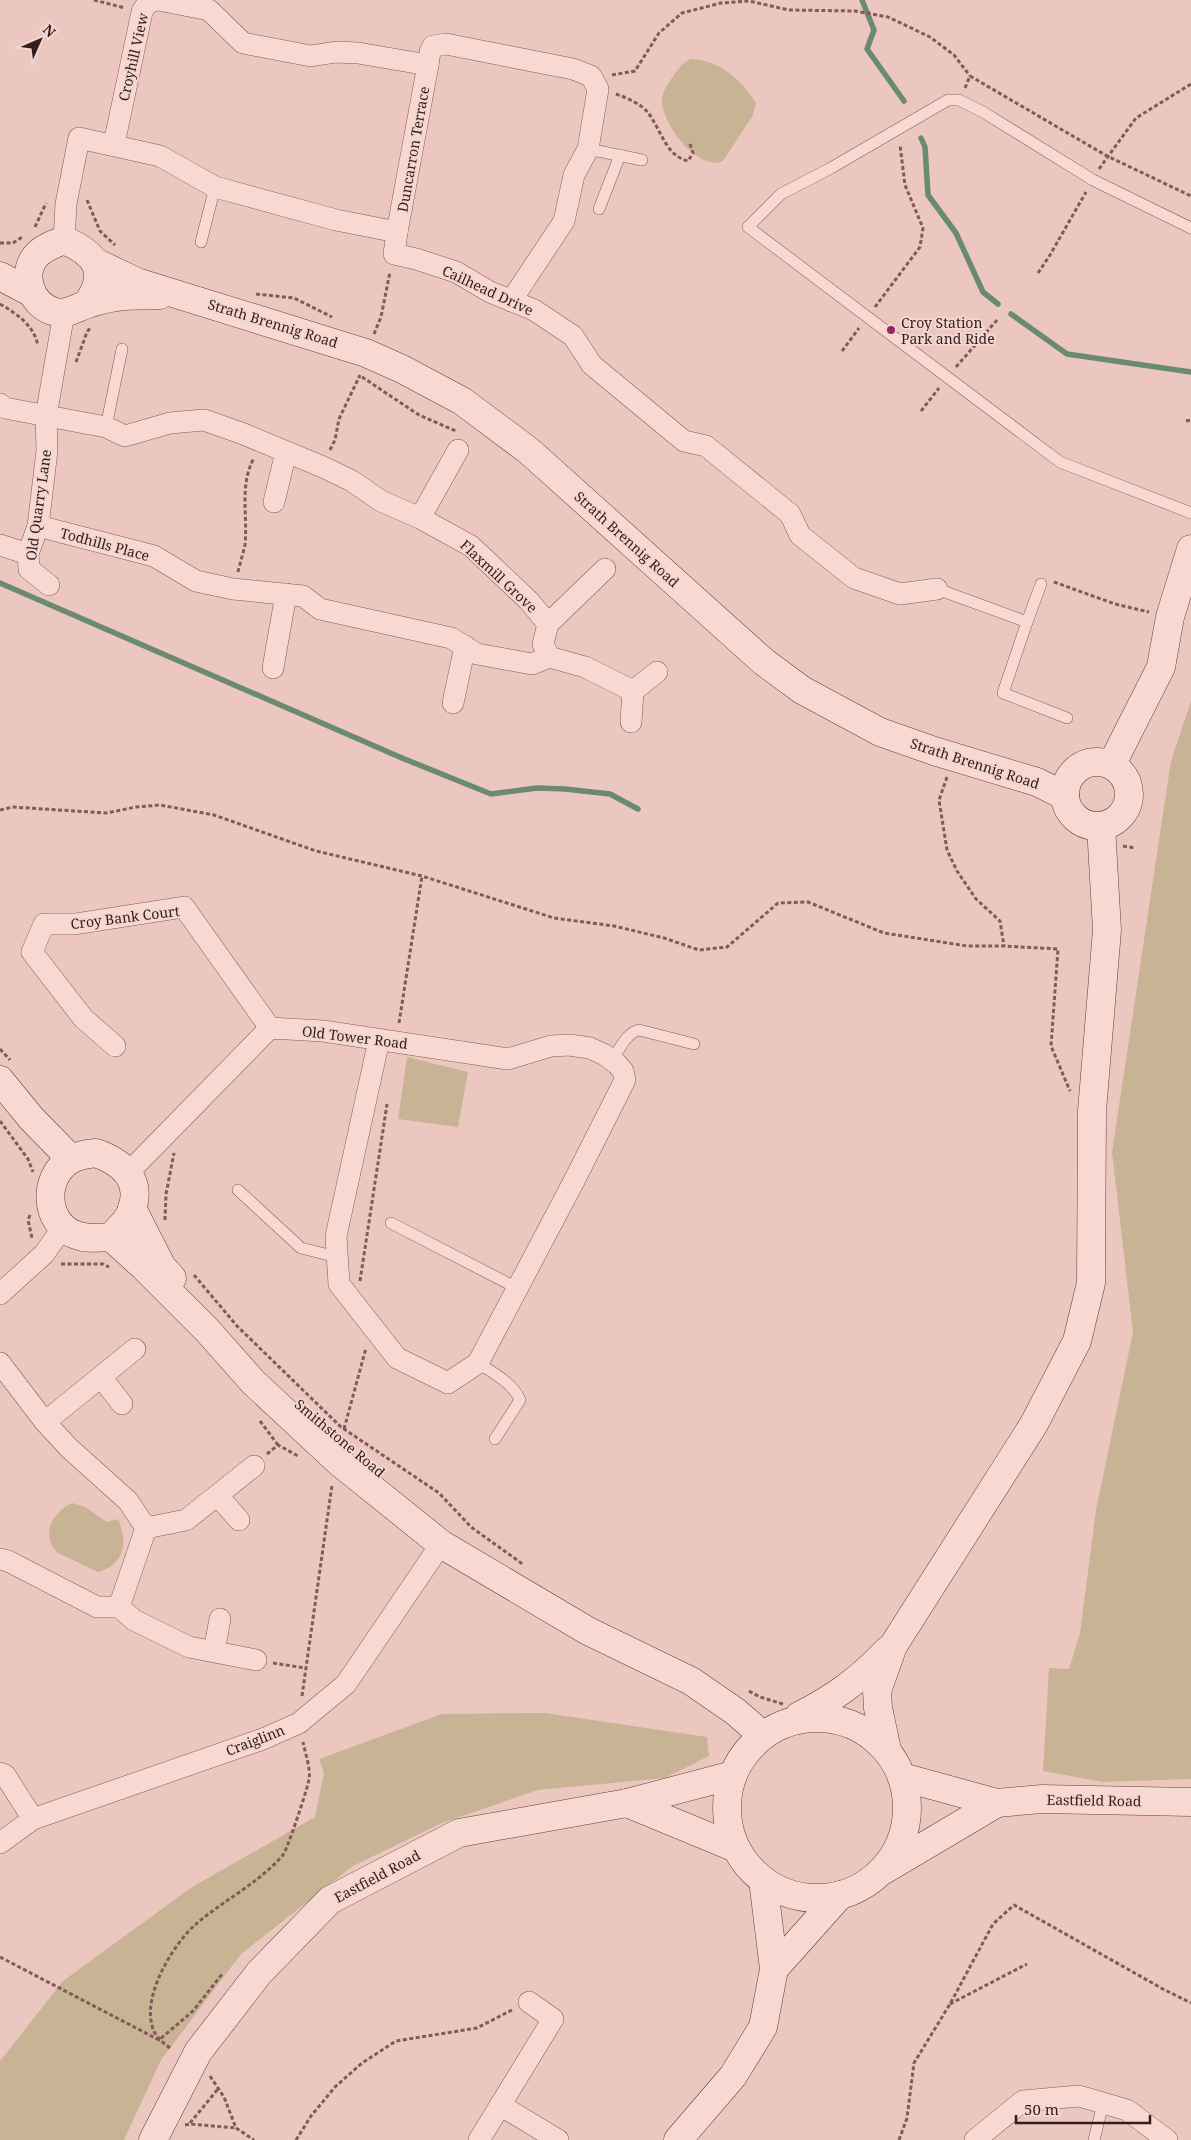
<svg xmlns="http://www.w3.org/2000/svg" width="1191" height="2140" font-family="'Noto Serif',serif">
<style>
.green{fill:#c9b395}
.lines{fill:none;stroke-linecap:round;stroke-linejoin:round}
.stream{stroke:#6a8b72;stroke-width:5.5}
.lane-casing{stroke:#845959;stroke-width:12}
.street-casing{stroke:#845959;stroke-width:22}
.secondary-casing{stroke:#653c3d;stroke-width:29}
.path{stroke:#845959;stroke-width:3;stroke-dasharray:4 2.5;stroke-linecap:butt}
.lane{stroke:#f7d9d2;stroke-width:11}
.street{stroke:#f7d9d2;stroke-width:21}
.secondary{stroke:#f7d9d2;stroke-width:28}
.poi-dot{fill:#902b61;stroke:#f3d6cf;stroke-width:2}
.labels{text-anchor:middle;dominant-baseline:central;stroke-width:4;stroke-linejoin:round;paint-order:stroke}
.street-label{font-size:14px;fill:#341d1e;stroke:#f3d6cf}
.poi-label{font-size:14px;fill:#341d1e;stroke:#f3d6cf;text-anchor:start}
</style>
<rect width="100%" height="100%" fill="#ecc7c0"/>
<g class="green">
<path d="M691,59C719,60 742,80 756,103L753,115L723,161C698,172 660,122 662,99C663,90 669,82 674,75C679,68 683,62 691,59Z"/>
<polygon points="1191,701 1191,1779 1103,1782 1043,1771 1049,1668 1069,1669 1080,1633 1096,1510 1133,1332 1112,1152 1171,761"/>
<polygon points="407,1057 468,1072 458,1127 398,1119"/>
<path d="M72,1503L85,1507L107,1522L118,1519C128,1542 125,1565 98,1572L58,1553C40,1536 52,1512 72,1503Z"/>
<polygon points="545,1713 707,1737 709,1756 665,1778 538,1790 442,1823 353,1866 241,1954 161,2060 124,2140 0,2140 0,2061 63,1981 192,1887 315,1817 324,1773 319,1759 442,1714"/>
</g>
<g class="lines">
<g class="stream">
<polyline points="862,0 874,30 867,49 904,101"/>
<polyline points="921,138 925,147 928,195 956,233 983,292 998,304"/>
<polyline points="1011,314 1067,354 1191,372"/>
<polyline points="0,583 402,758 491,794 537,788 565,789 610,794 638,809"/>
</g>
<defs>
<g id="lane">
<polyline points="588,149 642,160"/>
<polyline points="599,209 620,155"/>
<polyline points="1191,228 1093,180 983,112 959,100 948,100 831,168 781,194 748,227 1060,462 1191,513"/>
<polyline points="201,242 215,187"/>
<polyline points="106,427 122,349"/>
<polyline points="937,589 1027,622 1003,693 1067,718"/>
<polyline points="1027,622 1041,584"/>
<path d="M612,1060C620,1049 626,1033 639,1030L694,1044"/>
<polyline points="238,1190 301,1248 337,1257"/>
<polyline points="391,1223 517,1288"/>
<path d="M478,1363C493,1373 513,1383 520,1400L495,1439"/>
<polyline points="1094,2140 1103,2104"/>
</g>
<g id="street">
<path d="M114,144L142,12C146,4 149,1 159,0L209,10L243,43L311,56L336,52L358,53L428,65L430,52L433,46L446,44L573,69L591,76L598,89L588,149L574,175L564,221L511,301"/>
<polyline points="397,232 428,65"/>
<polyline points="64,240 66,204 79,138 160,156 215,187 336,220 397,232 394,254 416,259 456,272 490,292 534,310 573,336 592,365 684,441 706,446 790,514 800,535 854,578 900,594 937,589"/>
<polyline points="0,404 5,408 106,427 125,436 170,423 204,420 241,433 323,467 352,481 381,501 420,518 471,546 529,601 548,624 543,644 549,657"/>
<polyline points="274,502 286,452"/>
<polyline points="420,518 458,450"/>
<polyline points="38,526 154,556 196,581 233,589 303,596 320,609 451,638 477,654 532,664 549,657 585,667 633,691 657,672"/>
<polyline points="0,545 28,554"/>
<polyline points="49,585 29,569 28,554 38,526 47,451 46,416 64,313"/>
<polyline points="548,624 605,569"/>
<polyline points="273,668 286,594"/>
<polyline points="453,703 465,646"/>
<polyline points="631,722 633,691"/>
<polyline points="115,1046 83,1018 32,952 44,924 75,924 184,907 270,1028"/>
<polyline points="128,1173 270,1028 323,1031 508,1059 551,1046 569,1045 590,1048 605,1055 617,1064 623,1071 625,1080 574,1181 478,1363 448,1383 397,1358 339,1284 336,1236 379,1040"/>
<polyline points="0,1294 44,1254 63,1227"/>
<polyline points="0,1363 45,1422 69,1448 128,1501 146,1528 119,1607"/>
<polyline points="101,1377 122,1404"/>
<polyline points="45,1422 135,1349"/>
<polyline points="218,1496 239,1520"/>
<polyline points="146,1528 186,1520 254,1466"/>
<polyline points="0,1559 8,1561 97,1607 119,1607"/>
<polyline points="119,1607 134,1620 189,1647 256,1660"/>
<polyline points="214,1651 220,1619"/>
<polyline points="0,1773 5,1775 33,1819"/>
<polyline points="0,1843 33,1819 263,1739 299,1723 346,1684 441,1544"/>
<polyline points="500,2105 558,2140"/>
<polyline points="479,2140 553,2019 529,2002"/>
<polyline points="975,2140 1023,2101 1079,2096 1127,2110 1167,2140"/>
</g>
<g id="secondary">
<polyline points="95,262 137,282 366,353 402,369 462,401 529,451 764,662 802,690 880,732 934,751 1037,782 1065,796"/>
<polyline points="0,276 32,293"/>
<path d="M87,304C109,272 97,254 64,240C54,244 42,248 35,257C21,276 31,303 52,311C66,316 75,308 88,304C99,300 114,297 125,296C137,295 148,296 160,295"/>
<circle cx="1097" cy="794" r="32"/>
<polyline points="1112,764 1161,667 1170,617 1191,549"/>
<polyline points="0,1080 31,1118 71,1159"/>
<path d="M96,1153C124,1163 143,1181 131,1212C128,1221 117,1230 111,1237C99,1237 89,1240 76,1235C44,1224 42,1177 70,1160C78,1155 87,1154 96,1153Z"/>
<polyline points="132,1208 162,1267 172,1278"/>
<polyline points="111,1237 144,1267 207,1330 253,1382 339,1462 441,1544 588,1631 691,1681 736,1712 761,1734"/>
<path d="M799,1716C836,1697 859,1680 888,1650"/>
<circle cx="817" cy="1808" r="90"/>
<polyline points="887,1750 878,1708 877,1691 893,1646 1034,1424 1077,1341 1091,1283 1092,1111 1107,930 1101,826"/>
<polyline points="902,1777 997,1803 1042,1799 1191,1802"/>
<polyline points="627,1803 736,1848"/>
<polyline points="884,1870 997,1803"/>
<polyline points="774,1969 840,1895"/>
<polyline points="153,2140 198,2052 259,1973 330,1900 459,1833 627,1803 733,1775"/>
<polyline points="678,2140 733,2076 763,2027 774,1969 763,1880"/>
</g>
</defs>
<use href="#lane" class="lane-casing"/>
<use href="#street" class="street-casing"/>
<use href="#secondary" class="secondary-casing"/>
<g class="path">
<polyline points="94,0 125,8"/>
<polyline points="612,75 635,71 659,33 682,13 721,3 749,1 789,10 855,11 888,17 930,37 954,55 970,76"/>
<polyline points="965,88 970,76 1107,156 1191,196"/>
<path d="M616,94C627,98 642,104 649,114C661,130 666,156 688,161L693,153L690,144"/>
<polyline points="1099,169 1136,118 1191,84"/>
<polyline points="87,200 100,231 115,245"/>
<polyline points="35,227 46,203"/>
<polyline points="0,243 13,243 22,237"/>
<polyline points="1038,273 1050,255 1086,192"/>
<polyline points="256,294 294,298 332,317"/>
<path d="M0,304C17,314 34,325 38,346"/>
<polyline points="875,307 920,247 923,228 905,185 900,145"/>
<polyline points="374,334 381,317 390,272"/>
<polyline points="842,351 859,328"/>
<polyline points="76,362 87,332 90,328"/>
<polyline points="956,367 997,320"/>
<polyline points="362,377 419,415 456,431"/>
<polyline points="921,411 939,388"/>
<polyline points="1186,421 1191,420"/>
<polyline points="330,450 335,440 339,419 360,375"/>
<path d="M238,572C240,563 243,554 245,545C248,516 239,485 254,458"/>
<polyline points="1054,582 1115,604 1149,612"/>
<polyline points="947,777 939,800 947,850 957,871 976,899 1000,921 1004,946"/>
<polyline points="0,810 13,807 106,813 136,807 160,805 214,815 316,851 422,876 554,918 614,926 664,938 699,950 727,947 778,903 808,902 884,933 967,946 1004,946 1058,949 1051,1046 1070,1091"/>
<polyline points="1123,846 1135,848"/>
<polyline points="399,1023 422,876"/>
<polyline points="0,1049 10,1060"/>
<polyline points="0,1121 28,1159 33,1172"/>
<polyline points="30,1215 28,1220 32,1238"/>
<polyline points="165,1220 166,1194 174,1153"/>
<polyline points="61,1264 103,1264 109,1267"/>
<polyline points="194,1275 237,1326 341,1427 439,1493 471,1527 524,1565"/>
<polyline points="360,1281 387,1104"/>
<polyline points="260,1421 278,1445"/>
<polyline points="344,1429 366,1348"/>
<polyline points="267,1454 278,1445 298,1456"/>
<polyline points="273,1663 305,1668"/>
<polyline points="749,1691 760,1697 783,1704"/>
<polyline points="302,1696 332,1485"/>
<polyline points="0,1957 159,2040 193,2011 223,1973"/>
<polyline points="950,2004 1027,1964"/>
<path d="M170,2048C162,2042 154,2036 152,2025C143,1994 174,1943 196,1924C224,1900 259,1883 283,1855C287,1850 308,1788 309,1779C311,1769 305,1753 303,1742"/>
<polyline points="210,2076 224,2097 236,2128 254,2140"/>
<polyline points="190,2123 218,2089"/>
<polyline points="185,2125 190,2124 236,2128"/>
<polyline points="296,2140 311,2116 335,2087 362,2063 396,2041 477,2028 512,2010"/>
<polyline points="899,2140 907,2118 914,2063 950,2004 993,1924 1014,1905 1163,1989 1191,2003"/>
</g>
<use href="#lane" class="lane"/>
<use href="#street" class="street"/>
<use href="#secondary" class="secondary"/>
</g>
<circle class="poi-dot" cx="891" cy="330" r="5"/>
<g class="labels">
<g class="street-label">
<text transform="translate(133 57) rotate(-77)">Croyhill View</text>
<text transform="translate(413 149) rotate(-80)">Duncarron Terrace</text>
<text transform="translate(488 290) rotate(25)">Cailhead Drive</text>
<text transform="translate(273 323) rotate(17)">Strath Brennig Road</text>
<text transform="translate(38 505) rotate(-82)">Old Quarry Lane</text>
<text transform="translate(627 539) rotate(42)">Strath Brennig Road</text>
<text transform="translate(105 544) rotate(15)">Todhills Place</text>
<text transform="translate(499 576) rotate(43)">Flaxmill Grove</text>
<text transform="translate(975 763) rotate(18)">Strath Brennig Road</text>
<text transform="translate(125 917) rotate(-7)">Croy Bank Court</text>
<text transform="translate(355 1037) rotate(7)">Old Tower Road</text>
<text transform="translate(340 1438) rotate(40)">Smithstone Road</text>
<text transform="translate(255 1740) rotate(-21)">Craiglinn</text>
<text transform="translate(1094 1800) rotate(1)">Eastfield Road</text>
<text transform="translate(377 1876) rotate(-28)">Eastfield Road</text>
</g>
<g class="poi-label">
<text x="901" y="322">Croy Station<tspan x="901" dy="16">Park and Ride</tspan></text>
</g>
</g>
<g transform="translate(40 40) rotate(45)" stroke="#f3d6cf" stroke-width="4" paint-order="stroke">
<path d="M0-4L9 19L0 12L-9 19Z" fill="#341d1e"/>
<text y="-8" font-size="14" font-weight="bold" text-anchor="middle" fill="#341d1e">N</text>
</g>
<path d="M1016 2115v8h134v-8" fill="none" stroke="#341d1e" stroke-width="2.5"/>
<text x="1024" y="2115" font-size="15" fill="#341d1e" stroke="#f3d6cf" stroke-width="4" paint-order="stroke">50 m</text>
</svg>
